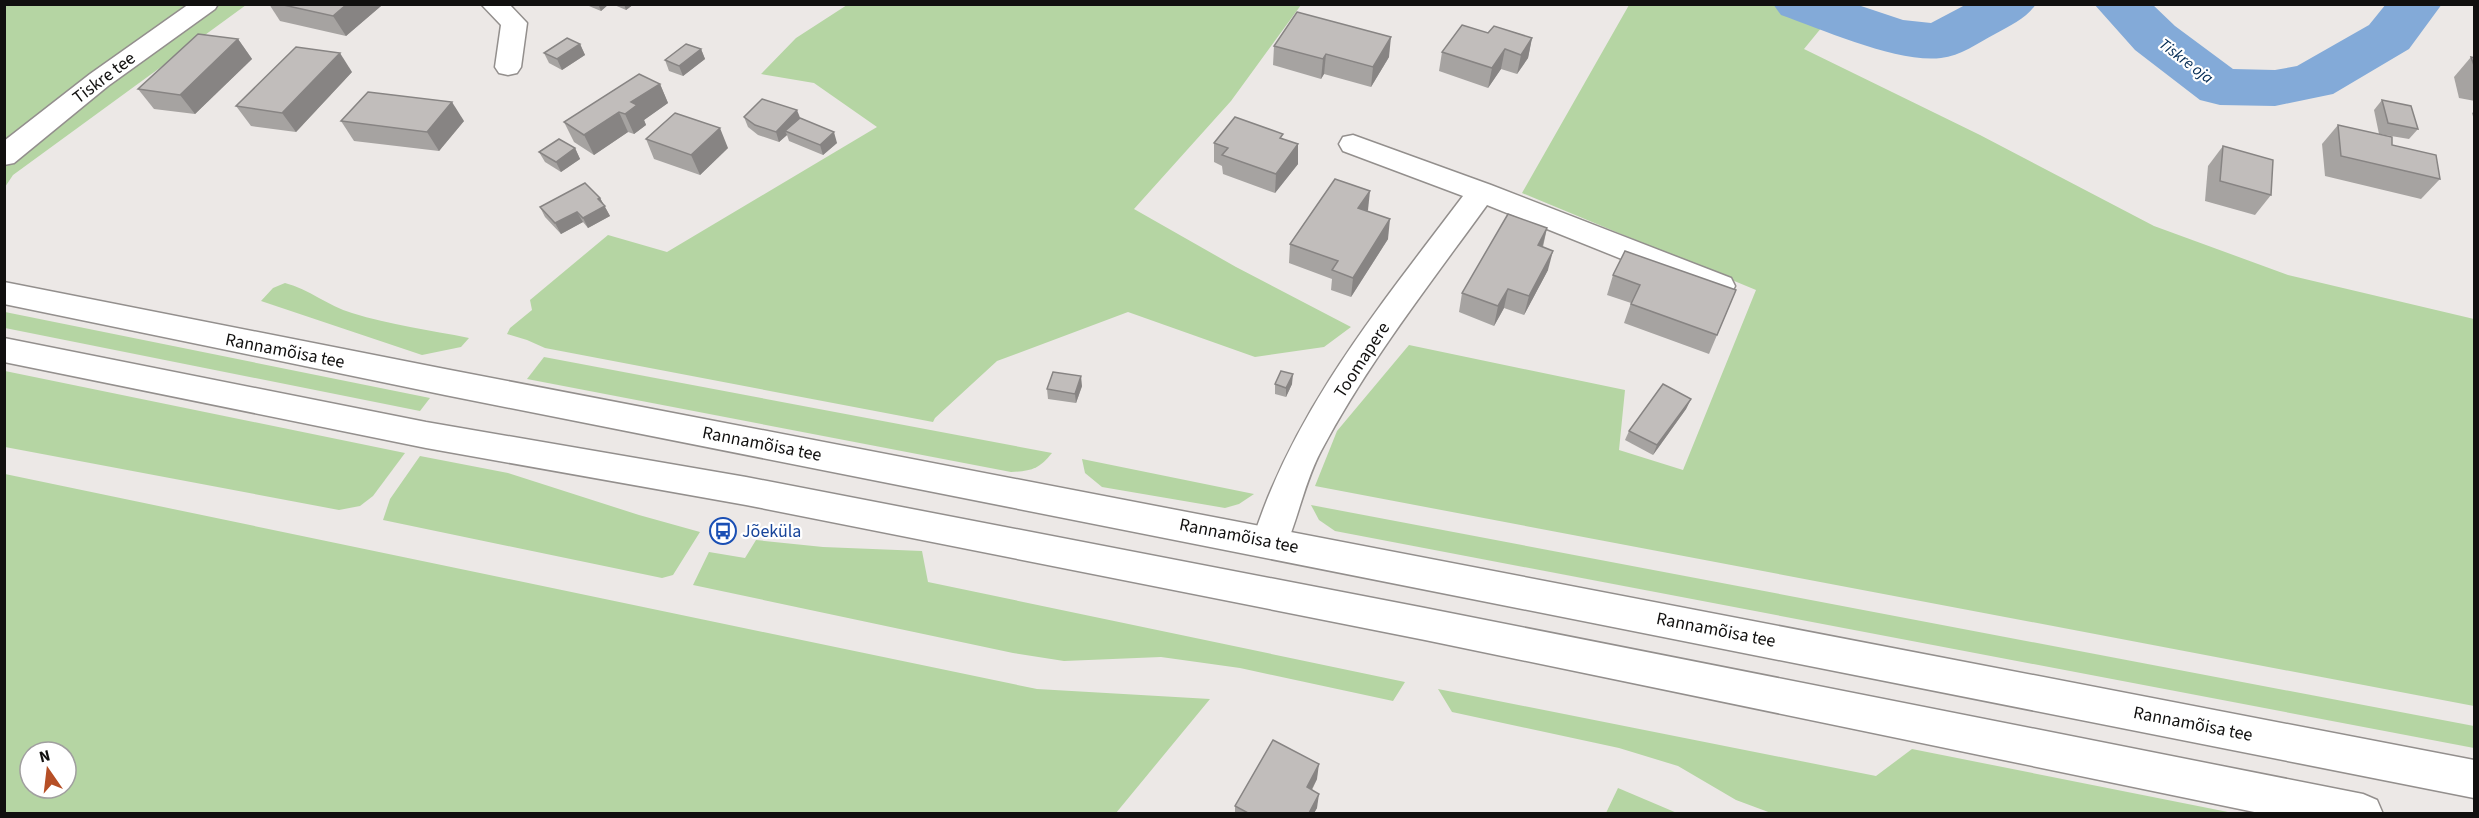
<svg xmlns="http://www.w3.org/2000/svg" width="2479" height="818" font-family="'Source Sans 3',sans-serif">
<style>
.green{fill:#b5d5a3;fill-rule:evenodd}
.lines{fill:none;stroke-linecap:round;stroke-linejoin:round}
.river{fill:#83aad8;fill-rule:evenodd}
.street-casing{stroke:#938f8d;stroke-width:3}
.secondary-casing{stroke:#938f8d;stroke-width:3}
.street{fill:#fff;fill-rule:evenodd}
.secondary{fill:#fff;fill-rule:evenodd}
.wall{fill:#a6a3a1}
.shaded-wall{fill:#878483}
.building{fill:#c1bdbb;stroke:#878483;stroke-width:1.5}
.labels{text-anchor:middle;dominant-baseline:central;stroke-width:4.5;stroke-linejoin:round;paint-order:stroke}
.far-water-label{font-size:16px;font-style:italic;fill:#002953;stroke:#fff}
.street-label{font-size:18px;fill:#11100f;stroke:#fff}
.transit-label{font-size:18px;fill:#164399;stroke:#fff;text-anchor:start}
</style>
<rect width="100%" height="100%" fill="#ece8e6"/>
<g class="green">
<polygon points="5,5 246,5 13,175 5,187"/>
<polygon points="847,5 1301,5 1231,101 1134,209 1236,267 1351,327 1324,347 1255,357 1128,312 997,361 935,418 933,422 545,348 527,340 507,334 510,328 532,310 530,300 608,235 667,252 877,127 814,83 761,74 796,38"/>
<polygon points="1629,5 1840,5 1804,49 1980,135 2154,226 2288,275 2474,319 2474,706 1315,486 1337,431 1409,345 1625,390 1619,450 1683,470 1756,290 1522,193"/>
<path d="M285,283C309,289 328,306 352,313C390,325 430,330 469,338L461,347L422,355L261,301L273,288Z"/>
<polygon points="5,312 430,398 420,411 5,328"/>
<path d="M544,357L1052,453C1039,469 1032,471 1011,472L527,379Z"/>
<polygon points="5,371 405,453 373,496 360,506 339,510 5,447"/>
<polygon points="420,456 508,473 639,515 700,532 673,575 662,578 383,520 390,499"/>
<polygon points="1082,459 1254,494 1239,504 1225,508 1102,487 1085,473"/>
<path d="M5,474L1037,689L1210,699L1116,813H5ZM30,752H66V788H30Z"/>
<polygon points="1311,505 2474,726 2474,748 1335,531 1319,520"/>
<polygon points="756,540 823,547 922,551 928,582 1405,682 1393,701 1240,668 1161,657 1064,661 1013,653 693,585 709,552 745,558"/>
<polygon points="1438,689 1876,776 1912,749 2233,813 1771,813 1736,800 1678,766 1619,748 1452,712"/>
<polygon points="1618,788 1677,813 1606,813"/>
</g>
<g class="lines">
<g class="river">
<path d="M1773,4H1855L1903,20L1931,23L1967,4H2036C2026,19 2011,25 1995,34C1978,43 1960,56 1941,58C1897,63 1824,30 1781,15Z"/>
<polygon points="2094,4 2152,4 2175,26 2233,69 2275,70 2297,66 2369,25 2386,4 2442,4 2409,49 2333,94 2275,106 2220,105 2200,100 2135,50"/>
</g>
<defs>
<g id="street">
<polygon points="189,4 218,4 215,9 108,86 14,163 4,165 4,141 90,74"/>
<polygon points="481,4 509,4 527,23 521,67 517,73 508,75 499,73 495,67 501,25"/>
<path d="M1353,135L1491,185L1731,278L1735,286L1731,294L1720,297L1709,294L1487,205C1429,285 1367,364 1321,451C1304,483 1298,520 1283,553L1270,557L1257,553L1252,542C1293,410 1381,305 1463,196L1343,151L1339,144L1343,137Z"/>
</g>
<g id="secondary">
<polygon points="4,282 445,369 2474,760 2474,798 445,395 4,304"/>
<polygon points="4,338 426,422 746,477 1425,608 2363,794 2377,800 2383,814 2264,814 1425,640 746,505 426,448 4,362"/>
</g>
</defs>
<use href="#street" class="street-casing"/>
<use href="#secondary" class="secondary-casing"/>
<use href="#street" class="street"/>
<use href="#secondary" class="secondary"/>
</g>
<g class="wall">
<polygon points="269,4 380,4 381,6 346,36 280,21"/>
<polygon points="584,4 609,4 601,11"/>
<polygon points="612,4 634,4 626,10"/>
<polygon points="1488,33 1532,38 1528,58 1517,74 1501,69 1488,88 1439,71 1442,52"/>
<polygon points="238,39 252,59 195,114 154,109 138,89"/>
<polygon points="580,44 585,55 562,70 549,63 544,53"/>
<polygon points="1274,46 1389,57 1371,87 1324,74 1321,79 1273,65"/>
<polygon points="701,49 705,59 683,76 669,71 665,60"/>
<polygon points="2471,57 2475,58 2475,101 2459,98 2454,77"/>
<polygon points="352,72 296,132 251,126 236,106"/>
<polygon points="660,84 668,103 644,120 646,125 634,134 628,132 594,155 574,142 564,122"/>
<polygon points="2382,100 2418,129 2409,139 2379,134 2374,110"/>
<polygon points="2475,111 2475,123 2472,113"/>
<polygon points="744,117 800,119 837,143 823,155 789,141 787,135 779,142 758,135 748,127"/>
<polygon points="341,121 464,121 439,151 354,141"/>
<polygon points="2338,125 2440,179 2421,199 2325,176 2322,144"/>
<polygon points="646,139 728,148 700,175 654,159"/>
<polygon points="1282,139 1298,144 1298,164 1275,193 1223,174 1222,166 1214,162 1214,143"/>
<polygon points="2223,146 2271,195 2255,215 2205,201 2208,166"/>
<polygon points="575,148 580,159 561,172 545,162 539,152"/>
<polygon points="600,198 610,216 588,228 583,222 561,234 545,217 540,207"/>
<polygon points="1368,210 1367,211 1388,239 1351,297 1331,290 1332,279 1289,263 1290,244"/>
<polygon points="1547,228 1543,247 1548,270 1524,315 1504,308 1494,326 1459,312 1462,293"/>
<polygon points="1613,275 1736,290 1709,354 1624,323 1631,303 1607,295"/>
<polygon points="1275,384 1292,384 1286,397 1275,394"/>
<polygon points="1082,386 1076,403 1048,399 1047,389"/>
<polygon points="1691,399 1686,409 1653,455 1625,440 1629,431"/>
<polygon points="1317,779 1312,790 1317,808 1314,813 1235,813 1235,806"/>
</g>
<g class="shaded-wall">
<polygon points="347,4 380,4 381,6 346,36 333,16"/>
<polygon points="598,4 609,4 601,11"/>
<polygon points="624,4 634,4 626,10"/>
<polygon points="1391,37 1389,57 1371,87 1373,67"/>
<polygon points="1532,38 1528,58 1517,74 1521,55"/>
<polygon points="238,39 252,59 195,114 180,95"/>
<polygon points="580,44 585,55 562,70 557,59"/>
<polygon points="701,49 705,59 683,76 679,66"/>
<polygon points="1505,49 1501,69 1488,88 1492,68"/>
<polygon points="340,53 352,72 296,132 282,113"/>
<polygon points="1326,54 1324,74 1321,79 1323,59"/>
<polygon points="660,84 668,103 644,120 646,125 634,134 625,114 631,102"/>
<polygon points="452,102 464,121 439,151 427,132"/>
<polygon points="797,110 801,120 785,131 787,135 779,142 776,132"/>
<polygon points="619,112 628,132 594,155 584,135"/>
<polygon points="720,128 728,148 700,175 691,155"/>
<polygon points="834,132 837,143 823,155 820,145"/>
<polygon points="1298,144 1298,164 1275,193 1276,174"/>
<polygon points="575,148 580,159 561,172 556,162"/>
<polygon points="1370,191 1368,210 1356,228 1358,208"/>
<polygon points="600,198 610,216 588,228 583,218 598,199"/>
<polygon points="577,212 583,222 561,234 555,223"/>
<polygon points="1390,219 1388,239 1351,297 1353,278"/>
<polygon points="1547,228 1542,248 1538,245"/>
<polygon points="1553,251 1548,270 1524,315 1529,296"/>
<polygon points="1508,289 1504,308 1494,326 1498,306"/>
<polygon points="1293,374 1292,384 1286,397 1286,388"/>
<polygon points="1081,376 1082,386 1076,403 1075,394"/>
<polygon points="1691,399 1686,409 1653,455 1657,445"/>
<polygon points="1319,764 1317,779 1305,802 1307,787"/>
<polygon points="1319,794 1317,808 1314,813 1309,813"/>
</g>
<g class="building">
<polygon points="279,4 347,4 333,16"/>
<polygon points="1297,12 1391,37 1373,67 1326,54 1323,59 1274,46"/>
<polygon points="1462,25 1488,33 1494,26 1532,38 1521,55 1505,49 1492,68 1442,52"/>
<polygon points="198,34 238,39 180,95 138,89"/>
<polygon points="567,38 580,44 557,59 544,53"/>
<polygon points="686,44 701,49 679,66 665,60"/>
<polygon points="296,47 340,53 282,113 236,106"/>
<polygon points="2471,57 2475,58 2475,68"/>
<polygon points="639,74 660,84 631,102 637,105 625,114 619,112 584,135 564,122"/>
<polygon points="368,92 452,102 427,132 341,121"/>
<polygon points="762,99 797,110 776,132 755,125 744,117"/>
<polygon points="2382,100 2411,106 2418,129 2388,123"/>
<polygon points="675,113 720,128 691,155 646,139"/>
<polygon points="1235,117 1283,134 1280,138 1298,144 1276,174 1222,155 1228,148 1214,143"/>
<polygon points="800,118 834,132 820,145 785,131"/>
<polygon points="2338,125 2392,137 2392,145 2436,155 2440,179 2341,156"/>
<polygon points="559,139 575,148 556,162 539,152"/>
<polygon points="2223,146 2273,160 2271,195 2220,181"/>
<polygon points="1335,179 1370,191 1358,208 1390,219 1353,278 1332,270 1338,261 1290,244"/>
<polygon points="585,183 600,198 598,199 605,206 583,218 577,212 555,223 540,207"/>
<polygon points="1508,214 1547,228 1538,245 1553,251 1529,296 1508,289 1498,306 1462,293"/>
<polygon points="1625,251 1736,290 1717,335 1631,304 1640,285 1613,275"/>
<polygon points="1281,371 1293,374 1286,388 1275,384"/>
<polygon points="1053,372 1081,376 1075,394 1047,389"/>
<polygon points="1663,384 1691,399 1657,445 1629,431"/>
<polygon points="1273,740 1319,764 1307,787 1319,794 1309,813 1248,813 1235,806"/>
</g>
<defs>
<symbol id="bus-ring" viewBox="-11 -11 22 22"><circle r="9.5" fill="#fff" stroke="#1a4fb4" stroke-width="1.5"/><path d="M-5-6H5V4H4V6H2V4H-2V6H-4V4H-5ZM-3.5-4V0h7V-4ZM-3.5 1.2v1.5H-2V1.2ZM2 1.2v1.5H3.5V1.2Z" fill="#1a4fb4"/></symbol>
</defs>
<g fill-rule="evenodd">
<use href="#bus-ring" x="708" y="516" width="30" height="30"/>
</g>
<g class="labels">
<g class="far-water-label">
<text transform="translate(2186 61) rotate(37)">Tiskre oja</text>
</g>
<g class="street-label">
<text transform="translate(104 78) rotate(-37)">Tiskre tee</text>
<text transform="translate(285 351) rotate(11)">Rannamõisa tee</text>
<text transform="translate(1362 360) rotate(-57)">Toomapere</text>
<text transform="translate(762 444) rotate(11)">Rannamõisa tee</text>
<text transform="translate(1239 536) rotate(11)">Rannamõisa tee</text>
<text transform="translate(1716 630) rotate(11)">Rannamõisa tee</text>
<text transform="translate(2193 724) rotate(11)">Rannamõisa tee</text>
</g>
<g class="transit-label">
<text x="742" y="531">Jõeküla</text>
</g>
</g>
<rect width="2479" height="818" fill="none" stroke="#11100f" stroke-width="12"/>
<g transform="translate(48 770) rotate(346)"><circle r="28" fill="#ffffff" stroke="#a09f9f" stroke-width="1.5"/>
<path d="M0-4.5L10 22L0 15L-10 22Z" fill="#b64f26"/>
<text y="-9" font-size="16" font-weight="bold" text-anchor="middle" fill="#11100f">N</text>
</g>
</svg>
